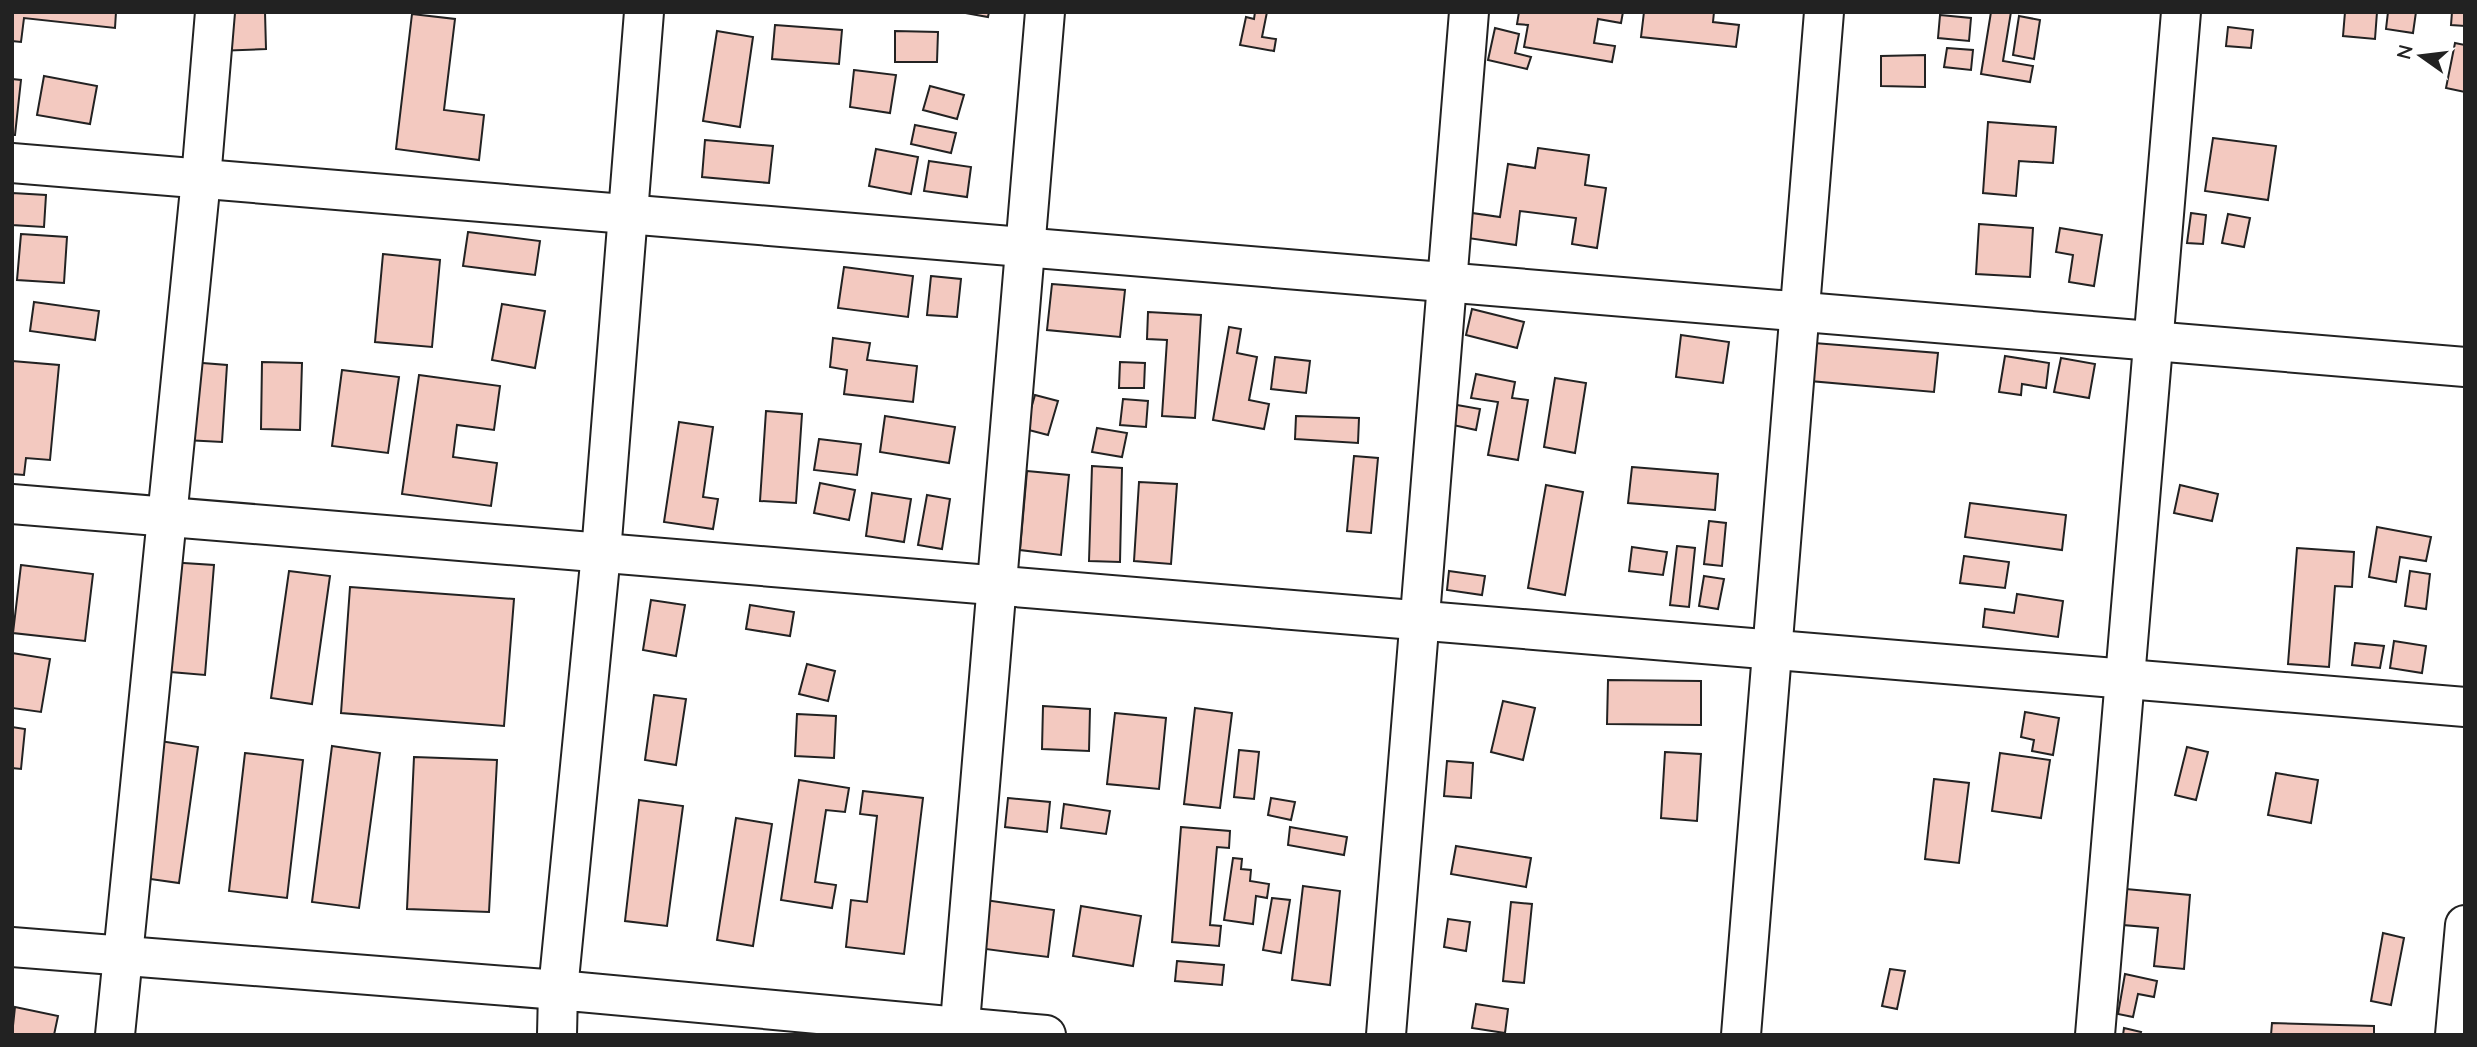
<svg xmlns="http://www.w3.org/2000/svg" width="2477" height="1047" font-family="'Nunito Sans',sans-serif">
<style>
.building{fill:#f3c9c0;stroke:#222;stroke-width:2}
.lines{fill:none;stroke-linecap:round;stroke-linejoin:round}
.minor-casing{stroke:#222;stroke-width:42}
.secondary-casing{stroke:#222;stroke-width:42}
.minor{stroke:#fff;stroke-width:38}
.secondary{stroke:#fff;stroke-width:38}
</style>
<rect width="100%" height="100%" fill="#fff"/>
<g class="building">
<polygon points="12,12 116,12 115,28 24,18 21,42 12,41"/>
<polygon points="214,12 265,12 266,49 216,51"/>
<polygon points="960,12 989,12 988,17"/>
<polygon points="1255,12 1267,12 1262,37 1276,39 1274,51 1240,45 1246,17 1254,19"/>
<polygon points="1519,12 1623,12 1621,23 1598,19 1594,43 1615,46 1612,62 1524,47 1528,25 1517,24"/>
<polygon points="1644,12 1714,12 1713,22 1739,25 1736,47 1641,37"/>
<polygon points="1991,12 2011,12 2003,61 2033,66 2030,82 1981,74"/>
<polygon points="2345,12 2377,12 2375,39 2343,36"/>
<polygon points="2388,12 2416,12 2413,33 2386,29"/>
<polygon points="2452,12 2465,12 2465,26 2451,25"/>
<polygon points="412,14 455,19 444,110 484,115 479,160 396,149"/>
<polygon points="1940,15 1971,18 1969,41 1938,38"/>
<polygon points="2019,16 2040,20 2034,59 2013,55"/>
<polygon points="775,25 842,30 839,64 772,59"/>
<polygon points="2228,27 2253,30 2251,48 2226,46"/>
<polygon points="1495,28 1519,34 1515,53 1531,57 1527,69 1488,60"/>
<polygon points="717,31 753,37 740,127 703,121"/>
<polygon points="895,31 938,32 937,62 895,62"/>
<polygon points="2455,43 2465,45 2465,92 2446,88"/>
<polygon points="1947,48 1973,50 1971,70 1944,67"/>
<polygon points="1925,55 1925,87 1881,86 1881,56"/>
<polygon points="854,70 896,75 890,113 850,107"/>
<polygon points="44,76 97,86 90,124 37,115"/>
<polygon points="12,79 21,80 15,135 12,135"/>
<polygon points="930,86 964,95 957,119 923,110"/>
<polygon points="1988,122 2056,127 2053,163 2019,161 2016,196 1983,193"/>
<polygon points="915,125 956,133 951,153 911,144"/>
<polygon points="2213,138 2276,146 2268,200 2205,191"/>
<polygon points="705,140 773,146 769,183 702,177"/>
<polygon points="1538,148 1589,155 1585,185 1606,188 1597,248 1572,244 1576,218 1520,211 1516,245 1461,237 1465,212 1500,217 1508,164 1535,168"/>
<polygon points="876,149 918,157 911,194 869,186"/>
<polygon points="929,161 971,167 967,197 924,191"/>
<polygon points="12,193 46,195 44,227 12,225"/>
<polygon points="2191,213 2206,215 2203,244 2187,243"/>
<polygon points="2228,214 2250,218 2244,247 2222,243"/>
<polygon points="1979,224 2033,228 2030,277 1976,274"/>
<polygon points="2060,228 2102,235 2094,286 2069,282 2073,255 2056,252"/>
<polygon points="468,232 540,241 535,275 463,266"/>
<polygon points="21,234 67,237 64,283 17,280"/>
<polygon points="383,254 440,260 432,347 375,342"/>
<polygon points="844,267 913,276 908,317 838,308"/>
<polygon points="931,276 961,279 957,317 927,315"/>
<polygon points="1052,284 1125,290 1120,337 1047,330"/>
<polygon points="34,302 99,311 95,340 30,331"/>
<polygon points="502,304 545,311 535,368 492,360"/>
<polygon points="1472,309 1524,322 1517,348 1466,335"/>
<polygon points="1148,312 1201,315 1195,418 1162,416 1167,340 1147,339"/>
<polygon points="1229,327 1241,329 1237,353 1257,357 1249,400 1269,404 1264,429 1213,420"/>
<polygon points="1681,335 1729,342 1723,383 1676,377"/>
<polygon points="833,338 870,343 867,360 917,366 913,402 844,394 847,370 830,367"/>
<polygon points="1814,343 1938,353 1934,392 1810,381"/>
<polygon points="2005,356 2049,363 2046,388 2022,384 2021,395 1999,392"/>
<polygon points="1275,357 1310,361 1306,393 1271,389"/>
<polygon points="2061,358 2095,364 2089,398 2054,392"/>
<polygon points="12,361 59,365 50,460 26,458 24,475 12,474"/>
<polygon points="190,362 227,365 222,442 185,440"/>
<polygon points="262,362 302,363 300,430 261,429"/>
<polygon points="1120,362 1145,363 1144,388 1119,388"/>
<polygon points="342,370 399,377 388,453 332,446"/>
<polygon points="1476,374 1515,382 1512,398 1528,400 1518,460 1488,455 1498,402 1471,398"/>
<polygon points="419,375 500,386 494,430 457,425 453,457 497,463 491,506 402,494"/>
<polygon points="1555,378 1586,383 1575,453 1544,447"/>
<polygon points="1035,395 1058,401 1048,435 1025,429"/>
<polygon points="1123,399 1148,401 1146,427 1120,425"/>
<polygon points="1457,405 1480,409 1476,430 1453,425"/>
<polygon points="766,411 802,414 796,503 760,501"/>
<polygon points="885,416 955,427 949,463 880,452"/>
<polygon points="1296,416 1359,418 1358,443 1295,439"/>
<polygon points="679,422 713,427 703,497 718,499 713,529 664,522"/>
<polygon points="1097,428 1127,433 1122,457 1092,452"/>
<polygon points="819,439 861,444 857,475 814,470"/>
<polygon points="1354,456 1378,458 1371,533 1347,531"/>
<polygon points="1092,466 1122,468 1120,562 1089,561"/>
<polygon points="1632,467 1718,474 1715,510 1628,503"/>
<polygon points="1027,471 1069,475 1061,555 1020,550"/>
<polygon points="1139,482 1177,484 1171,564 1134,561"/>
<polygon points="820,483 855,490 849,520 814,513"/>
<polygon points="1546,485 1583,492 1565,595 1528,588"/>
<polygon points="2180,485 2218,494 2212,521 2174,513"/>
<polygon points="872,493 911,499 904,542 866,536"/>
<polygon points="927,495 950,499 942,549 918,545"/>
<polygon points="1970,503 2066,515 2062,550 1965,537"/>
<polygon points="1709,521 1726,523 1722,566 1704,564"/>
<polygon points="2377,527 2431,537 2426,561 2400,557 2396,582 2369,577"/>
<polygon points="1677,546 1695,548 1689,607 1670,605"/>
<polygon points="1632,547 1667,552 1663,575 1629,571"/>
<polygon points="2297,548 2354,552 2352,587 2335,586 2329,667 2288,664"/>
<polygon points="1964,556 2009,562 2005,588 1960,583"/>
<polygon points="168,562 214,565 205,675 159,671"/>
<polygon points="21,565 93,574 85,641 13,633"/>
<polygon points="289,571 330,576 312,704 271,698"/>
<polygon points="1449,571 1485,576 1482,595 1447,590"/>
<polygon points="2410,571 2430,574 2426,609 2405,606"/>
<polygon points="1704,576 1724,579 1718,609 1699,606"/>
<polygon points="350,587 514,599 504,726 341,713"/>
<polygon points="2017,594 2063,601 2058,637 1983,627 1985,609 2014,613"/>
<polygon points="651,600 685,605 676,656 643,650"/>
<polygon points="750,605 794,612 790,636 746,629"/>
<polygon points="2394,641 2426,646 2422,673 2390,668"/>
<polygon points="2355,643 2384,646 2380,668 2352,665"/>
<polygon points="12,653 50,659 41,712 12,708"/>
<polygon points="807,664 835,671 828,701 799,694"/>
<polygon points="1608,680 1701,681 1701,725 1607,724"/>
<polygon points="654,695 686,699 676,765 645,760"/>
<polygon points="1503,701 1535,708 1523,760 1491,752"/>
<polygon points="1043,706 1090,709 1089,751 1042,749"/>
<polygon points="1195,708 1232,713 1220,808 1184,804"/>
<polygon points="2025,712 2059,718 2053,755 2032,751 2034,740 2021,737"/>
<polygon points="1115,713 1166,718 1159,789 1107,784"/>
<polygon points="797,714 836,716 834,758 795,756"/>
<polygon points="12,727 25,729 21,769 12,768"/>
<polygon points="154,740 198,747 179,883 136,877"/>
<polygon points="332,746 380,753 359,908 312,902"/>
<polygon points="2187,747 2208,752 2196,800 2175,795"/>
<polygon points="1239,750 1259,752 1254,799 1234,797"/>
<polygon points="1665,752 1701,754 1697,821 1661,818"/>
<polygon points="245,753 303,760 287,898 229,891"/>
<polygon points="2000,753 2050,760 2041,818 1992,811"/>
<polygon points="414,757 497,760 489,912 407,909"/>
<polygon points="1447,761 1473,763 1471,798 1444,796"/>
<polygon points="2276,773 2318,780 2311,823 2268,815"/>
<polygon points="1934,779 1969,783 1959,863 1925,859"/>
<polygon points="799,780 849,788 845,812 826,810 815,882 836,885 832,908 781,900"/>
<polygon points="863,791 923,798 904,954 846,947 851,900 867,902 877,816 860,814"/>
<polygon points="1008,798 1050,802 1047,832 1005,827"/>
<polygon points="1271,798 1295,802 1291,820 1268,815"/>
<polygon points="639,800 683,806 667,926 625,921"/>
<polygon points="1064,804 1110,811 1106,834 1061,828"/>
<polygon points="736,818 772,824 753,946 717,940"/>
<polygon points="1181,827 1230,831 1229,848 1217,847 1210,925 1221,926 1219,946 1172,942"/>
<polygon points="1290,827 1347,837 1344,855 1288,845"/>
<polygon points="1456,846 1531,858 1526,887 1451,874"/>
<polygon points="1233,858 1242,859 1241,869 1251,870 1250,881 1269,884 1267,898 1256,896 1253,924 1224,920"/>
<polygon points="1303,886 1340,891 1330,985 1292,980"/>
<polygon points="2126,889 2190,895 2184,969 2154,966 2158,928 2123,925"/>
<polygon points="1272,898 1290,900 1281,953 1263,950"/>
<polygon points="985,900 1054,910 1048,957 978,948"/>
<polygon points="1511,902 1532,904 1524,983 1503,981"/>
<polygon points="1081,906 1141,916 1133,966 1073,956"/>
<polygon points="1448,919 1470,922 1466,951 1444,947"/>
<polygon points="2383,933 2404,938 2391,1005 2371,1001"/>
<polygon points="1177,961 1224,965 1222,985 1175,981"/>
<polygon points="1890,969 1905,971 1897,1009 1882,1006"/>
<polygon points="2125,974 2157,981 2154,997 2138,994 2133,1017 2118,1014"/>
<polygon points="1476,1004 1508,1009 1505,1033 1472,1028"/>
<polygon points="15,1007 58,1016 54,1035 12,1035"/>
<polygon points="2272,1023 2374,1026 2374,1035 2271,1035"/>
<polygon points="2124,1028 2141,1032 2140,1035 2123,1035"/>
</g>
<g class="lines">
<defs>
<g id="minor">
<polyline points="12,163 2465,367"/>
<polyline points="12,504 2465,707"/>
<polyline points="12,947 558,990 601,553 644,12"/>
<polyline points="115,1035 201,179 215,12"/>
<polyline points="959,1035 1045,12"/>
<polyline points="1386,1035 1469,12"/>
<polyline points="1741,1035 1824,12"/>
<polyline points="2095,1035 2181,12"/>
<polyline points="2455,1035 2465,925"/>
</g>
<polyline id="secondary" points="557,1035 558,990 1046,1035"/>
</defs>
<use href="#minor" class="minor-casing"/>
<use href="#secondary" class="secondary-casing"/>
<use href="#minor" class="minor"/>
<use href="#secondary" class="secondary"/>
</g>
<rect width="2477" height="1047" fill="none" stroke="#222222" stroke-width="28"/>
<g transform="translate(2421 56) rotate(284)" stroke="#ffffff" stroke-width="5" paint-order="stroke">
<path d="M0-5L12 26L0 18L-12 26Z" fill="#222222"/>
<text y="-10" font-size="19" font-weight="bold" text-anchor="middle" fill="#222222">N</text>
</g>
</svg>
